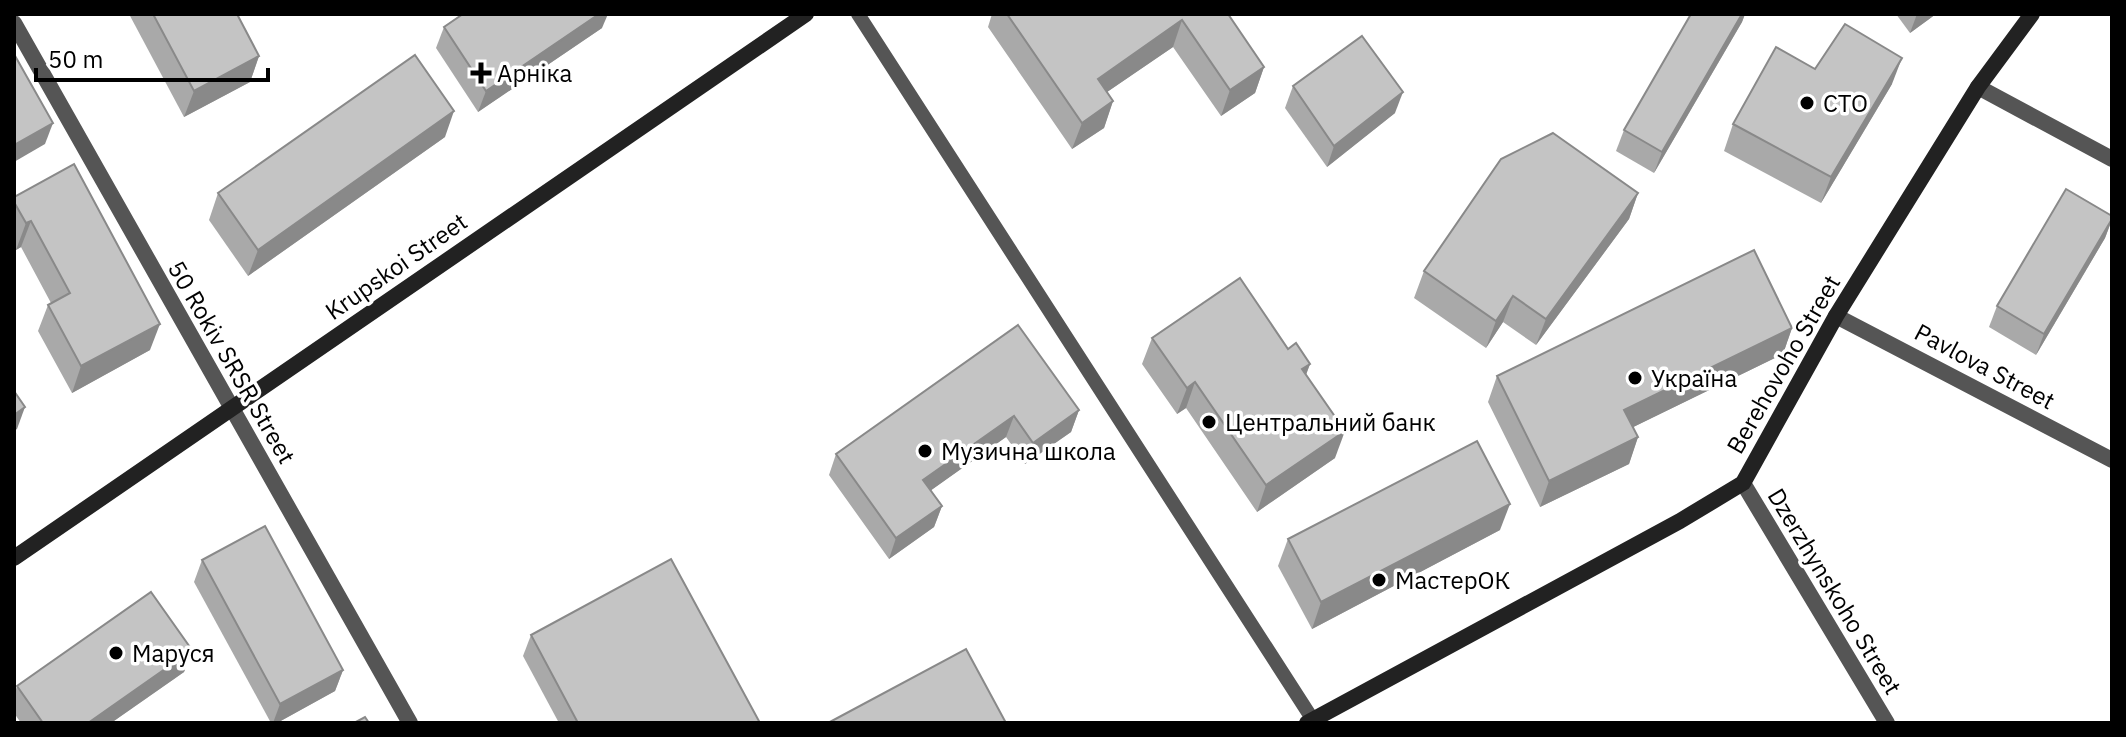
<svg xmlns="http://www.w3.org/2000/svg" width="2126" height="737" font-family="'IBM Plex Sans',sans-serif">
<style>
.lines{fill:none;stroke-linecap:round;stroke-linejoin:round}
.lane{stroke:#555;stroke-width:14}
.street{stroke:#555;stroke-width:16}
.secondary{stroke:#222;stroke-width:16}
.wall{fill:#a9a9a9}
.shaded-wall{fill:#898989}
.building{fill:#c4c4c4;stroke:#898989;stroke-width:2}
.poi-dot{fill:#000;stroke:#fff;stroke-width:3}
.labels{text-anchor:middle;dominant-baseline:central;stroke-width:7;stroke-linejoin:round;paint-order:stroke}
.poi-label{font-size:24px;fill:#000;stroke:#fff;text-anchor:start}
.street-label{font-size:24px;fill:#000;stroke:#fff}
</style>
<rect width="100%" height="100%" fill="#fff"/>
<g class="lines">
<polyline class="lane" points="858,14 1313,720"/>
<g class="street">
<polyline points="14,23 410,723"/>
<polyline points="1978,87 2112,159"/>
<polyline points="1836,316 2112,460"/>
<polyline points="1743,483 1887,723"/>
</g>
<g class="secondary">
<polyline points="14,558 806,14"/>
<polyline points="1307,723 1680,521 1743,483 1836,316 1978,87 2032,14"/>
</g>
</g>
<g class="wall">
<polygon points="129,14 237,14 259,56 250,82 184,117"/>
<polygon points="992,14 1228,14 1264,67 1255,93 1221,116 1173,47 1107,92 1113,101 1104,128 1072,149 988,27"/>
<polygon points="1691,14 1745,14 1742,22 1654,173 1616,151 1624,130"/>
<polygon points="1896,14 1936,14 1910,33"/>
<polygon points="444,27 602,28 478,112 436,48"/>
<polygon points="1815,69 1892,84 1821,203 1724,151 1733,124"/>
<polygon points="1293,86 1395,113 1327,167 1285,108"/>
<polygon points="445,137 248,276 209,220 218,193"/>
<polygon points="1638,193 1629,219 1536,345 1503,322 1486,348 1414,298 1424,271"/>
<polygon points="14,197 150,350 72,393 38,331 48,305 51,303 21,247 16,250 14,246"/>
<polygon points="2112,220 2105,238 2036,355 1989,327 1997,306"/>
<polygon points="1018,325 1079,410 1071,432 1025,464 1006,437 931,490 942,506 934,527 889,559 829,475 836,454"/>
<polygon points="1792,328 1783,354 1633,427 1638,437 1629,464 1540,507 1488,402 1497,376"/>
<polygon points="1152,338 1288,349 1310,364 1306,375 1335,458 1257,512 1186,408 1177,414 1142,364"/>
<polygon points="1500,530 1312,629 1278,566 1288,539"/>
<polygon points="202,560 343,670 335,691 277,723 271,723 194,582"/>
<polygon points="531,635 760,723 559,723 523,656"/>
<polygon points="192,650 184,672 111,723 21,723 14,713 14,695 17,686"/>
</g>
<g class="shaded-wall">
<polygon points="598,14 608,14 602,28 478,112 486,91"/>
<polygon points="1742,14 1745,14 1742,22 1654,173 1662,152"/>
<polygon points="1917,14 1936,14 1910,33"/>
<polygon points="1182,20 1173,47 1088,105 1098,79"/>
<polygon points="259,56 250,82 184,117 194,91"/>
<polygon points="1902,58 1892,84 1821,203 1831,177"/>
<polygon points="1264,67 1255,93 1221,116 1230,90"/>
<polygon points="1403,92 1395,113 1327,167 1334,146"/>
<polygon points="1113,101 1104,128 1072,149 1082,123"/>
<polygon points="454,111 445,137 248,276 258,250"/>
<polygon points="53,123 45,144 14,162 14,145"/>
<polygon points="1638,193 1629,219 1536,345 1546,319"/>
<polygon points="2112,219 2105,238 2036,355 2044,334"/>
<polygon points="31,221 21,247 16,250 26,223"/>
<polygon points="1513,296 1503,322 1486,348 1496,321"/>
<polygon points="160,324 150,350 72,393 81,366"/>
<polygon points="1792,328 1783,354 1615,436 1624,410"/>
<polygon points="1310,364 1300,390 1302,369"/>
<polygon points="1195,382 1186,408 1177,414 1187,388"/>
<polygon points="25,407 17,429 14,431 14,415"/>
<polygon points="1079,410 1071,432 1025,464 1033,443"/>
<polygon points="1014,416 1006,437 916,501 923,480"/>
<polygon points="1345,431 1335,458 1257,512 1266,485"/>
<polygon points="1638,437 1629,464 1540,507 1549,481"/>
<polygon points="1510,504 1500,530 1312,629 1321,602"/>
<polygon points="942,506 934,527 889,559 896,538"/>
<polygon points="192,650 184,672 111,723 88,723"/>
<polygon points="343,670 335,691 277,723 273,723 280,704"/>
</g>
<g class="building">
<polygon points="153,14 237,14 259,56 194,91"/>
<polygon points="463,14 599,14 486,91 444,27"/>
<polygon points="1007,14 1228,14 1264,67 1230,90 1182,20 1098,79 1113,101 1082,123"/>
<polygon points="1691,14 1742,14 1662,152 1624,130"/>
<polygon points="1845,24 1902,58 1831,177 1733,124 1776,47 1815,69"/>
<polygon points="1362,36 1403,92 1334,146 1293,86"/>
<polygon points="14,54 53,123 14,145"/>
<polygon points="415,55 454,111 258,250 218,193"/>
<polygon points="1553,133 1638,193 1546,319 1513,296 1496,321 1424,271 1501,159"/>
<polygon points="74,164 160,324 81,366 48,305 70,293 31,221 26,223 14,202 14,197"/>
<polygon points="2066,189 2112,216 2112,219 2044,334 1997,306"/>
<polygon points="1754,250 1792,328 1624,410 1638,437 1549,481 1497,376"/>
<polygon points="1240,278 1288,349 1296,343 1310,364 1302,369 1345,431 1266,485 1195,382 1187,388 1152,338"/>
<polygon points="1018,325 1079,410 1033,443 1014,416 923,480 942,506 896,538 836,454"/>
<polygon points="14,391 25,407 14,415"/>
<polygon points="1477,441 1510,504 1321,602 1288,539"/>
<polygon points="265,526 343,670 280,704 202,560"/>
<polygon points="671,559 760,723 578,723 531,635"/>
<polygon points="151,592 192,650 88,723 43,723 17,686"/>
<polygon points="966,649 1006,723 828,723"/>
<polygon points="365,717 369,723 354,723"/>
</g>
<g class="poi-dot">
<path d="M477 61h8v8h8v8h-8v8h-8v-8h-8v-8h8z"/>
<circle cx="1807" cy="103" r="8"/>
<circle cx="1635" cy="378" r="8"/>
<circle cx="1209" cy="422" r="8"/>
<circle cx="925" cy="451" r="8"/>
<circle cx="1379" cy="580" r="8"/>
<circle cx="116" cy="653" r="8"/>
</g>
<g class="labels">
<g class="poi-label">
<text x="497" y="73">Арніка</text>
<text x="1823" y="103">СТО</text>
<text x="1651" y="378">Україна</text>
<text x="1225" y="422">Центральний банк</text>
<text x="941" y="451">Музична школа</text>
<text x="1395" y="580">МастерОК</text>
<text x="132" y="653">Маруся</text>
</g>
<g class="street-label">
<text transform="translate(396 266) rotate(-35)">Krupskoi Street</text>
<text transform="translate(232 362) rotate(60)">50 Rokiv SRSR Street</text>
<text transform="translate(1783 364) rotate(-60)">Berehovoho Street</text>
<text transform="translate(1985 366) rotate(28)">Pavlova Street</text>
<text transform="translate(1835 591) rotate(59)">Dzerzhynskoho Street</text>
</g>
</g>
<rect width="2126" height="737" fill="none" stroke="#000000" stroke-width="32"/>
<path d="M36 68v12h232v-12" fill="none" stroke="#000000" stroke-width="4"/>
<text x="48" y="68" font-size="24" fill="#000000" stroke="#ffffff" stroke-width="6" paint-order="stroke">50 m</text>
</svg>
